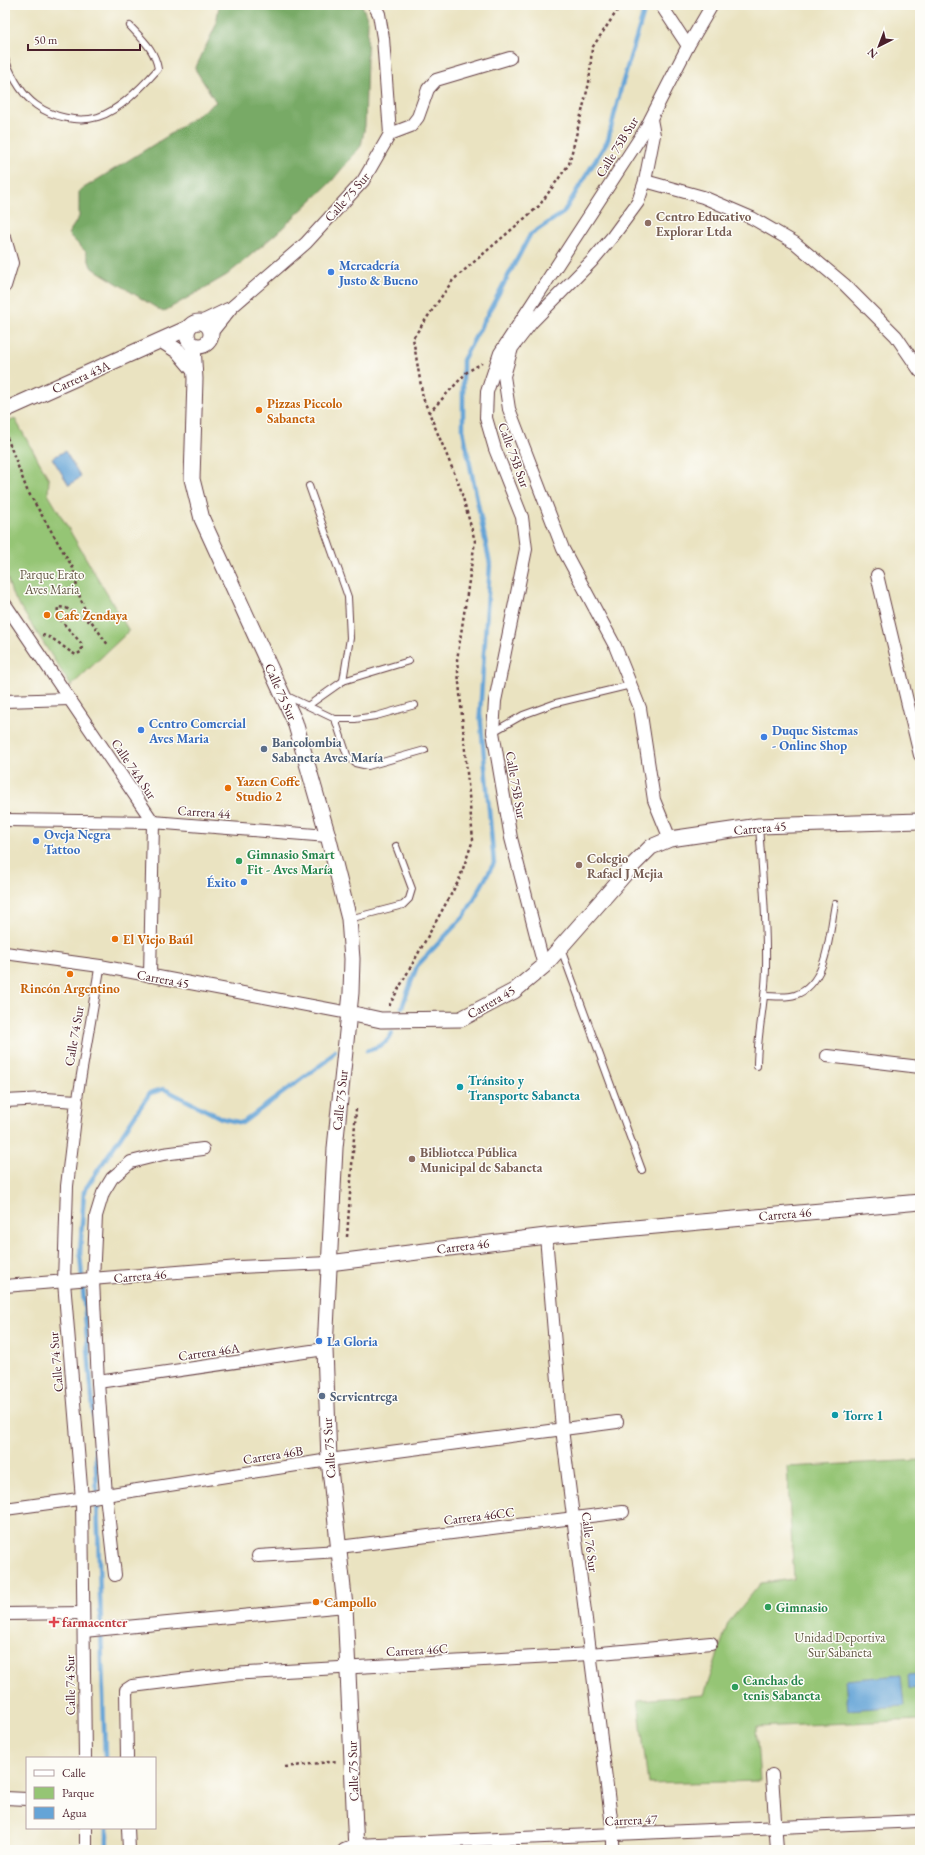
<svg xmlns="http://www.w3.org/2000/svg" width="925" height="1855" font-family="'EB Garamond',serif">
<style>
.green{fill:#95c574;stroke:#707250}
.forest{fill:#78aa66;stroke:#616448}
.water{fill:#65a4d7;stroke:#586281}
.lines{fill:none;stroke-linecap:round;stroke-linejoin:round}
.stream{stroke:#65a4d7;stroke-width:4.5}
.service-casing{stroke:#623c42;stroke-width:8}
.pedestrian-casing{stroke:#623c42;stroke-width:11}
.minor-casing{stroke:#623c42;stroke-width:14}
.tertiary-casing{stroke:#623c42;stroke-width:17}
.path{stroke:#623c42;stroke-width:2.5;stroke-dasharray:3 3;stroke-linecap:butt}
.service{stroke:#fff;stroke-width:6}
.pedestrian{stroke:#fff;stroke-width:9}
.minor{stroke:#fff;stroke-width:12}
.tertiary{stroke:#fff;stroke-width:15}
.education-dot{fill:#8d6e63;stroke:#fdfcf7;stroke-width:1.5}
.shop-dot{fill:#3f7fe0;stroke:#fdfcf7;stroke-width:1.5}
.food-dot{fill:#e8710a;stroke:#fdfcf7;stroke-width:1.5}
.service-dot{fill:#5c6f8a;stroke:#fdfcf7;stroke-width:1.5}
.leisure-dot{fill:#2e9e5b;stroke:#fdfcf7;stroke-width:1.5}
.culture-dot{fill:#0f9aa8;stroke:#fdfcf7;stroke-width:1.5}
.health-dot{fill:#e0444e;stroke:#fdfcf7;stroke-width:1.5}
.labels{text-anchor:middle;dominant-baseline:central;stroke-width:3;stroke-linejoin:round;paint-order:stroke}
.street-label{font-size:13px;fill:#4a1f2b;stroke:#fdfcf7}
.education-label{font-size:13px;font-weight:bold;fill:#785e54;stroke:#fdfcf7;text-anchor:start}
.shop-label{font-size:13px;font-weight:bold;fill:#366cbe;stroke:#fdfcf7;text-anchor:start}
.food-label{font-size:13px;font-weight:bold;fill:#c56008;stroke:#fdfcf7;text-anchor:start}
.park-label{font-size:13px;fill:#645945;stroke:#fdfcf7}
.service-label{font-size:13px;font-weight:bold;fill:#4e5e75;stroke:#fdfcf7;text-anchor:start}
.leisure-label{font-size:13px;font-weight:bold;fill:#27864d;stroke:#fdfcf7;text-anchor:start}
.culture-label{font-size:13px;font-weight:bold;fill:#0d838f;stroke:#fdfcf7;text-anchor:start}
.health-label{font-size:13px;font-weight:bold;fill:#be3a42;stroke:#fdfcf7;text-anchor:start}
</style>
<rect width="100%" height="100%" fill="#fdfcf7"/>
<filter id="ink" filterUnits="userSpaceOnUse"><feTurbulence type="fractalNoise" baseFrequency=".025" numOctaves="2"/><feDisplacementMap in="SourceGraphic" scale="8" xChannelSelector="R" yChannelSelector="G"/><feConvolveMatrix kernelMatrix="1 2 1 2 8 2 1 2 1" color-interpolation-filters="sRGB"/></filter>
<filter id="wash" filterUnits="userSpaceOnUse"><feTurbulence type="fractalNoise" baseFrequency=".012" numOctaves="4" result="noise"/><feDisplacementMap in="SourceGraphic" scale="16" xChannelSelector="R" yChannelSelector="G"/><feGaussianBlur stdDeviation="0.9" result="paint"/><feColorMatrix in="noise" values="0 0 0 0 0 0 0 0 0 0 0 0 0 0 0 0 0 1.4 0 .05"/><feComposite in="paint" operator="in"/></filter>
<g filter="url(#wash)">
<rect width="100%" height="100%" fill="#eae3c1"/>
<g class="green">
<polygon points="15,419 49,479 48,494 129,631 71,686 12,594 5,570 5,423"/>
<polygon points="920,1460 920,1720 756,1727 760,1781 648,1784 638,1700 704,1695 728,1623 761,1583 794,1579 787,1467"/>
</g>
<polygon class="forest" points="219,5 362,5 368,21 365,126 361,146 331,182 277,233 227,275 163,312 91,267 86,252 68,234 79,217 79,191 169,135 216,102 195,69 216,25"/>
<g class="water">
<polygon points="65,451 81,477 69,485 52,458"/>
<polygon points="920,1674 920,1688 909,1689 908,1675"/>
<polygon points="901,1675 904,1706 848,1710 845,1680"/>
</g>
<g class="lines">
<g class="stream">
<polyline points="402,1007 417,966 465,915 494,863 480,713 490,564 463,430 463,360 530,235 563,213 608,140 621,88 646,5"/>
<path d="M367,1051C377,1047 388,1044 392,1033"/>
<polyline points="105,1758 95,1433 80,1254 84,1191 150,1093 164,1089 221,1118 242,1123 326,1061 335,1051"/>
<polyline points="107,1850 107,1828"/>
</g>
</g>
</g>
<g filter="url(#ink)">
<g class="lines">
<defs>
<g id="service">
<path d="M5,59C11,74 22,95 36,105C52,117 78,123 98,117C120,110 142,87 158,69C155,50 143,40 130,26"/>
<polyline points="309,486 348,597 350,638 343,681"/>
<polyline points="285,695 335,719 355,719 376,716 415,705"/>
<polyline points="309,705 343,681 409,661"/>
<polyline points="335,719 347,755 355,763 368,766 425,750"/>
<polyline points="493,732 523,715 556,703 631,685"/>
<polyline points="349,919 403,905 409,899 412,889 396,846"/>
<polyline points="561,949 642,1170"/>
<path d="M764,996C773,996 787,998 795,995C828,984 829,934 835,904"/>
<path d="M757,1066C757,1033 766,1000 766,966C767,919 762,872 759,826"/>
</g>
<polyline id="pedestrian" points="77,1101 100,966"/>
<g id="minor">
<polyline points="661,5 688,46"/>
<polyline points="651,119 654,135 645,181 638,202 613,236 592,261 532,322 512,348 504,376 509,409 563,549 615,646 640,708 654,800 670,839"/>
<polyline points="390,134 411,126 418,117 428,89 436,80 510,58"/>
<polyline points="645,181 703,197 752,218 795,243 844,284 896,336 920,371"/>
<polyline points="5,238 12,263 5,286"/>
<polyline points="201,322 228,309"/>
<polyline points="211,333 232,307 306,243 363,181 390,134 383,38 379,14 374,5"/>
<polyline points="877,575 920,755"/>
<polyline points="5,604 153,822 150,976"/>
<polyline points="5,701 69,699"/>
<polyline points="5,820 153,822 328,836"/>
<polyline points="5,953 100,966 349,1013"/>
<polyline points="544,966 511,838 493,732 495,701 526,549 522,517 495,449 486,418 487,392 500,353 645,130 688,46 712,5"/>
<polyline points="827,1056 920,1067"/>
<polyline points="5,1101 45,1099 77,1101 67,1186 64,1282 82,1499 85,1758"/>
<polyline points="546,1236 562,1429 613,1834 613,1850"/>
<polyline points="5,1286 239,1267 329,1263"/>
<polyline points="98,1382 325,1349"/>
<polyline points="5,1509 86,1498 329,1460 617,1422"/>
<polyline points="339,1547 623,1512"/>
<polyline points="258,1556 339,1551"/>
<polyline points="115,1575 106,1495 98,1382 93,1280 96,1216 103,1193 112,1178 131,1162 163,1154 203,1149"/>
<polyline points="5,1614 83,1613"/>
<polyline points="84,1631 345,1606"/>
<polyline points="127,1758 126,1690 132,1686 231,1674 590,1654 711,1643"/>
<polyline points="772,1775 777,1850"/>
<polyline points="5,1798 27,1799"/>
<polyline points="86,1828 86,1850"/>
<polyline points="128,1828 129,1850"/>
<polyline points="344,1850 356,1845 920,1821"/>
</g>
<g id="tertiary">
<circle cx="199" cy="334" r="12"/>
<polyline points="164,342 178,351 194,370"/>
<polyline points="193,345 195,379 192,479 202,519 295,722 328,836 349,919 352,959 351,993 335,1148 325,1349 329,1460 345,1606 356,1850"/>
<polyline points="5,410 188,328"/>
<polyline points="349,1013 381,1020 461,1019 514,991 544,966 631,867 651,847 670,839 759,826 920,821"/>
<polyline points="329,1263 546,1236 920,1202"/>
</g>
</defs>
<use href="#service" class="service-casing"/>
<use href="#pedestrian" class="pedestrian-casing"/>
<use href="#minor" class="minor-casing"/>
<use href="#tertiary" class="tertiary-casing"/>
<g class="path">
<polyline points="429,413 467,372 482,363"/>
<polyline points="5,432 27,490 73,568 78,592 87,615 108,645"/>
<path d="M42,635C55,637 64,649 76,655L82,651L81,643L57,616L58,607L66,608L90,622"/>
<polyline points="389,1006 459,880 473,840 457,660 475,541 460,487 423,398 413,338 453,280 539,206 569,164 589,83 592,48 621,5"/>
<polyline points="347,1237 356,1109"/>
<polyline points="285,1767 338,1761"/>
</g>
<use href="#service" class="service"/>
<use href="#pedestrian" class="pedestrian"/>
<use href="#minor" class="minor"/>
<use href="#tertiary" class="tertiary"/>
</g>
</g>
<g class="education-dot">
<circle cx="648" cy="223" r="4"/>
<circle cx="579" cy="865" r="4"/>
<circle cx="412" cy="1159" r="4"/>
</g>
<g class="shop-dot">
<circle cx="331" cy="272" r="4"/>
<circle cx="141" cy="730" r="4"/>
<circle cx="764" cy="737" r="4"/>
<circle cx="36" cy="841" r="4"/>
<circle cx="244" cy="882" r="4"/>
<circle cx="319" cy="1341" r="4"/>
</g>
<g class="food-dot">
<circle cx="259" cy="410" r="4"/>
<circle cx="47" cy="615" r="4"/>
<circle cx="228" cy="788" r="4"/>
<circle cx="115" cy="939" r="4"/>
<circle cx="70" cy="974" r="4"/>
<circle cx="316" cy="1602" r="4"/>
</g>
<g class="service-dot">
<circle cx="264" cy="749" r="4"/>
<circle cx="322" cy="1396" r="4"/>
</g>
<g class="leisure-dot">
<circle cx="239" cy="861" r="4"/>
<circle cx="768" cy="1607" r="4"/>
<circle cx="735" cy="1687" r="4"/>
</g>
<g class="culture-dot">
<circle cx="460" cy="1087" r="4"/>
<circle cx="835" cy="1415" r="4"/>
</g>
<path class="health-dot" d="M52 1616h4v4h4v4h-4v4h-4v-4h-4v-4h4z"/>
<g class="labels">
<g class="street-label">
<text transform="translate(617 147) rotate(-58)">Calle 75B Sur</text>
<text transform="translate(347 197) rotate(-49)">Calle 75 Sur</text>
<text transform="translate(81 377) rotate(-24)">Carrera 43A</text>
<text transform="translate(514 455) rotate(70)">Calle 75B Sur</text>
<text transform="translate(281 692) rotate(66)">Calle 75 Sur</text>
<text transform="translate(134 769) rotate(56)">Calle 74A Sur</text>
<text transform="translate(516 785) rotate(80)">Calle 75B Sur</text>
<text transform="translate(204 812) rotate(4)">Carrera 44</text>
<text transform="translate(760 828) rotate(-5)">Carrera 45</text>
<text transform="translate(163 979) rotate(11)">Carrera 45</text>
<text transform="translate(491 1002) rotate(-30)">Carrera 45</text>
<text transform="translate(74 1036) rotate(-80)">Calle 74 Sur</text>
<text transform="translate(340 1100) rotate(-84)">Calle 75 Sur</text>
<text transform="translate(785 1214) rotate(-5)">Carrera 46</text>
<text transform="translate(463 1246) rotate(-7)">Carrera 46</text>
<text transform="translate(140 1276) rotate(-5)">Carrera 46</text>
<text transform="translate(209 1352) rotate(-8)">Carrera 46A</text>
<text transform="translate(56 1362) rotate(-95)">Calle 74 Sur</text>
<text transform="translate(329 1448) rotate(-94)">Calle 75 Sur</text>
<text transform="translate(273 1455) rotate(-9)">Carrera 46B</text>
<text transform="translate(479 1516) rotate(-7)">Carrera 46CC</text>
<text transform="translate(590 1542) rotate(83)">Calle 76 Sur</text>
<text transform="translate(417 1650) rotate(-3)">Carrera 46C</text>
<text transform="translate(70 1685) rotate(-91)">Calle 74 Sur</text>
<text transform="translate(353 1771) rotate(-92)">Calle 75 Sur</text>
<text transform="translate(631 1820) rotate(-2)">Carrera 47</text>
</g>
<g class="education-label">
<text x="656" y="216">Centro Educativo<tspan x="656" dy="15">Explorar Ltda</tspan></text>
<text x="587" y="858">Colegio<tspan x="587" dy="15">Rafael J Mejia</tspan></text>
<text x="420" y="1152">Biblioteca Pública<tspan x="420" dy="15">Municipal de Sabaneta</tspan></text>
</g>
<g class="shop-label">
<text x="339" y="265">Mercadería<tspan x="339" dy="15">Justo &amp; Bueno</tspan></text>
<text x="149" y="723">Centro Comercial<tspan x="149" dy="15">Aves Maria</tspan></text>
<text x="772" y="730">Duque Sistemas<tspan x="772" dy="15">- Online Shop</tspan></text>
<text x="44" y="834">Oveja Negra<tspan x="44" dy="15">Tattoo</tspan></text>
<text x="236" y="882" text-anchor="end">Éxito</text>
<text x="327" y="1341">La Gloria</text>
</g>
<g class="food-label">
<text x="267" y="403">Pizzas Piccolo<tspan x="267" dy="15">Sabaneta</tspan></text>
<text x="55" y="615">Cafe Zendaya</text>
<text x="236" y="781">Yazen Coffe<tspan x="236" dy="15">Studio 2</tspan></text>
<text x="123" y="939">El Viejo Baúl</text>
<text x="70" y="988" text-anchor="middle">Rincón Argentino</text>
<text x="324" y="1602">Campollo</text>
</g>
<g class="park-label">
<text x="52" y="574">Parque Erato<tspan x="52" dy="15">Aves Maria</tspan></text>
<text x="840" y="1637">Unidad Deportiva<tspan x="840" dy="15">Sur Sabaneta</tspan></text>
</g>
<g class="service-label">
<text x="272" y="742">Bancolombia<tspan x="272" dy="15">Sabaneta Aves María</tspan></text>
<text x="330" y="1396">Servientrega</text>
</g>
<g class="leisure-label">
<text x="247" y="854">Gimnasio Smart<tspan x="247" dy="15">Fit - Aves María</tspan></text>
<text x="776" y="1607">Gimnasio</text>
<text x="743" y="1680">Canchas de<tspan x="743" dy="15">tenis Sabaneta</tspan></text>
</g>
<g class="culture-label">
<text x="468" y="1080">Tránsito y<tspan x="468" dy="15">Transporte Sabaneta</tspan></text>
<text x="843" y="1415">Torre 1</text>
</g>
<g class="health-label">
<text x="62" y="1622">farmacenter</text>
</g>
</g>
<rect width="925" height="1855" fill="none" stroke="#fdfcf7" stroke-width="20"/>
<rect x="26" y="1757" width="130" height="72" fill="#fdfcf7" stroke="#b5a4a5"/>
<rect x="34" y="1770" width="20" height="6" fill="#ffffff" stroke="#b5a4a5"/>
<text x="62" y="1777" font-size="12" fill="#4a1f2b">Calle</text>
<rect x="34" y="1787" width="20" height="12" fill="#95c574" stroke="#b5a4a5"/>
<text x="62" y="1797" font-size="12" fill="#4a1f2b">Parque</text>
<rect x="34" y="1807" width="20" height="12" fill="#65a4d7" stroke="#b5a4a5"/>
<text x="62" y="1817" font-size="12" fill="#4a1f2b">Agua</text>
<g transform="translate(879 46) rotate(222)" stroke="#fdfcf7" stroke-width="3" paint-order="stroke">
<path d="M0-3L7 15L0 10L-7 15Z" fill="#4a1f2b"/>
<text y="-6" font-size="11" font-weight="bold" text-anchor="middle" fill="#4a1f2b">N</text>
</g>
<path d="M28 44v6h112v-6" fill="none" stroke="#4a1f2b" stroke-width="2"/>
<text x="34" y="44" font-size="12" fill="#4a1f2b" stroke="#fdfcf7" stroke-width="3" paint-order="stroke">50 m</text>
</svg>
